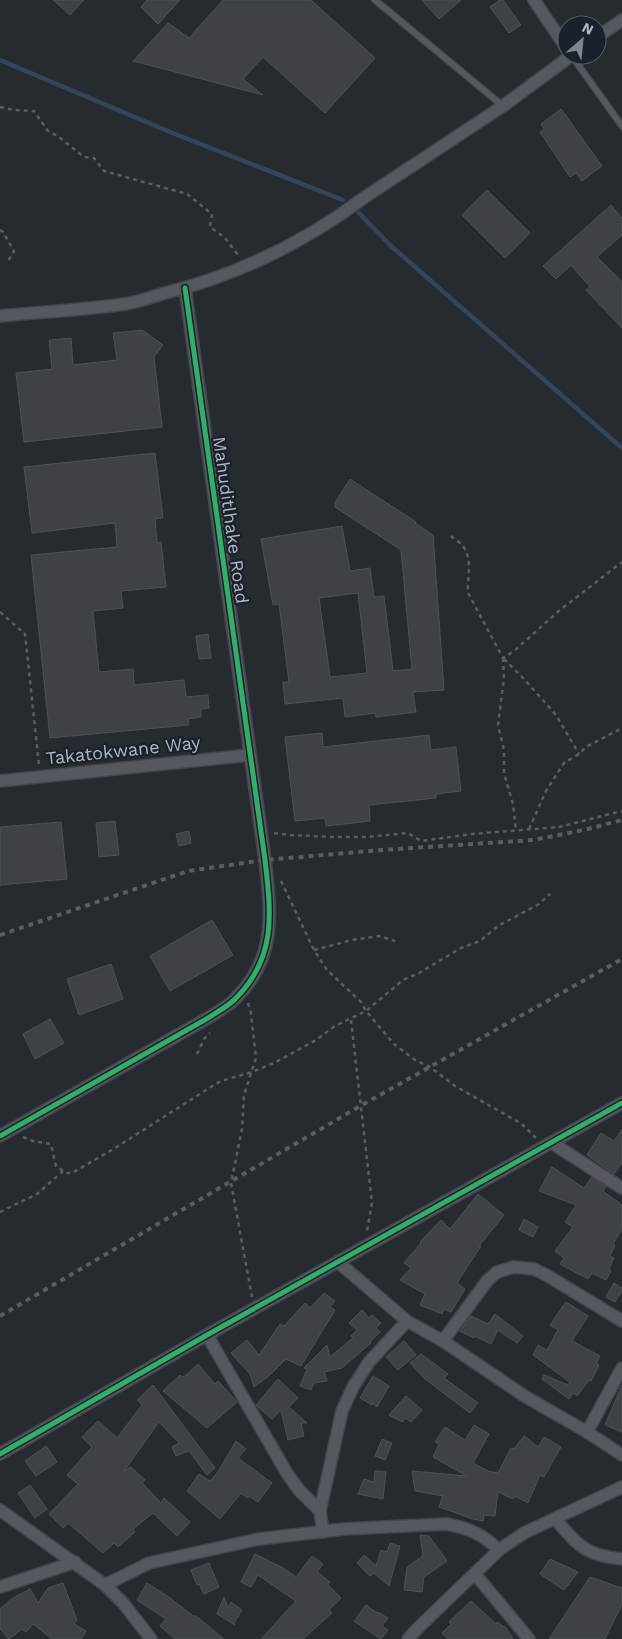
<svg xmlns="http://www.w3.org/2000/svg" width="622" height="1639" font-family="'Work Sans',sans-serif">
<style>
.lines{fill:none;stroke-linecap:round;stroke-linejoin:round}
.stream{stroke:#354559;stroke-width:4.5}
.building{fill:#3e4247;stroke:#4d5259;fill-rule:evenodd}
.lane-casing{stroke:#43474b;stroke-width:8}
.street-casing{stroke:#43474b;stroke-width:14}
.path{stroke:#585e63;stroke-width:2.5;stroke-dasharray:4 4;stroke-linecap:butt}
.lane{stroke:#55595f;stroke-width:5.5}
.street{stroke:#55595f;stroke-width:11}
.rail{stroke:#595d63;stroke-width:4;stroke-dasharray:5 5;stroke-linecap:butt}
.cycleway-casing{stroke:#1a212a;stroke-width:8}
.cycleway{stroke:#2db169;stroke-width:5}
.labels{text-anchor:middle;dominant-baseline:central;stroke-width:4.5;stroke-linejoin:round;paint-order:stroke}
.street-label{font-size:18px;fill:#aeb7c3;stroke:#1a212a}
</style>
<rect width="100%" height="100%" fill="#262b30"/>
<g class="lines">
<g class="stream">
<polyline points="0,60 170,132 343,200"/>
<polyline points="359,213 390,245 622,448"/>
</g>
</g>
<g class="building">
<polygon points="53,0 84,0 70,15"/>
<polygon points="147,0 180,0 158,24 141,7"/>
<polygon points="223,0 311,0 375,58 325,113 263,57 243,79 263,95 133,61 168,23 189,38"/>
<polygon points="422,0 461,0 439,19"/>
<polygon points="500,0 503,0 521,25 509,33 490,7"/>
<polygon points="561,109 602,166 582,181 576,173 570,177 540,132 544,129 541,124"/>
<polygon points="487,190 530,233 505,258 462,215"/>
<polygon points="611,205 622,218 622,235 597,257 622,282 622,328 586,290 590,287 571,265 556,279 543,266"/>
<polygon points="142,330 163,345 154,357 162,427 24,442 16,373 52,369 49,340 71,338 73,365 117,360 113,333"/>
<polygon points="155,453 163,518 155,519 157,543 161,542 166,587 121,591 123,608 93,611 99,672 133,669 134,685 184,680 186,697 208,695 209,708 201,709 201,717 188,719 189,725 50,738 31,555 117,547 115,523 32,533 24,467"/>
<path d="M350,479L416,522L415,523L433,535L444,690L413,692L416,712L376,717L375,713L345,717L343,698L285,704L283,682H289L279,604L273,605L261,539L342,526L350,571L370,568L374,597L384,596L393,671L412,669L401,550L335,507V503ZM358,593L367,673L330,677L319,598Z"/>
<polygon points="208,634 211,658 199,659 196,636"/>
<polygon points="322,733 323,747 429,735 431,750 456,747 461,791 436,794 436,798 369,805 370,821 326,826 325,818 295,821 285,737"/>
<polygon points="115,821 119,855 99,857 96,823"/>
<polygon points="61,822 67,879 0,885 0,827"/>
<polygon points="189,831 191,843 179,846 176,834"/>
<polygon points="212,920 233,955 170,991 150,956"/>
<polygon points="111,964 123,999 79,1015 67,979"/>
<polygon points="50,1019 64,1043 35,1059 23,1034"/>
<polygon points="622,1129 622,1163 614,1174 587,1155 601,1133 614,1141"/>
<polygon points="552,1167 584,1188 592,1177 606,1187 603,1191 622,1205 622,1229 613,1244 615,1245 610,1256 614,1258 609,1269 611,1271 606,1280 592,1273 588,1279 560,1264 564,1258 555,1251 573,1227 565,1222 576,1205 539,1191"/>
<polygon points="478,1194 504,1215 479,1246 481,1246 457,1283 465,1289 451,1312 444,1309 442,1314 420,1305 425,1294 400,1280 411,1268 404,1263 421,1243 420,1242 441,1220 450,1229"/>
<polygon points="524,1219 538,1227 533,1237 519,1230"/>
<polygon points="614,1283 622,1288 622,1291 615,1302 606,1297"/>
<polygon points="324,1293 335,1301 330,1307 335,1310 301,1366 286,1359 270,1375 254,1387 250,1374 231,1353 247,1340 259,1355 280,1324 284,1326 305,1303 310,1308"/>
<polygon points="566,1302 588,1316 572,1341 600,1356 596,1364 599,1365 591,1381 589,1380 577,1396 573,1393 569,1399 542,1379 544,1375 568,1385 570,1382 533,1355 538,1345 547,1350 558,1330 550,1325"/>
<polygon points="362,1310 369,1318 372,1315 381,1323 376,1328 380,1332 370,1342 371,1343 342,1368 324,1372 327,1381 314,1383 311,1390 300,1386 307,1369 304,1368 327,1345 330,1357 353,1338 351,1336 357,1330 349,1323"/>
<polygon points="495,1314 523,1336 517,1343 498,1330 491,1344 475,1336 474,1338 460,1331 471,1316 488,1324"/>
<polygon points="404,1341 416,1355 398,1370 386,1357"/>
<polygon points="421,1354 448,1374 444,1378 478,1403 470,1413 425,1379 410,1363"/>
<polygon points="198,1364 215,1384 218,1381 237,1402 207,1428 163,1391 180,1375 182,1377 185,1376"/>
<polygon points="373,1376 389,1386 377,1407 372,1403 372,1405 360,1398"/>
<polygon points="278,1379 298,1398 289,1407 307,1423 301,1423 304,1436 288,1440 281,1410 272,1419 256,1405"/>
<polygon points="153,1385 215,1468 207,1475 189,1451 176,1456 172,1447 179,1443 159,1422 124,1471 131,1467 145,1480 142,1483 161,1503 164,1498 190,1522 177,1536 153,1513 133,1529 135,1532 118,1547 114,1543 103,1553 68,1523 63,1528 49,1514 78,1484 67,1475 92,1447 82,1437 98,1421 117,1438 142,1405 137,1400"/>
<polygon points="622,1385 622,1432 605,1425"/>
<polygon points="406,1396 422,1410 411,1422 406,1418 402,1422 389,1415"/>
<polygon points="474,1425 489,1434 473,1463 488,1471 498,1473 511,1448 514,1449 524,1436 538,1447 544,1437 561,1447 544,1477 540,1475 528,1503 515,1496 513,1499 498,1492 495,1516 484,1515 483,1521 473,1519 439,1507 443,1496 415,1491 412,1471 467,1476 433,1457 439,1444 435,1442 445,1427 465,1440"/>
<polygon points="382,1439 392,1443 385,1460 375,1456"/>
<polygon points="236,1441 246,1449 238,1458 272,1483 258,1502 249,1496 248,1498 241,1493 220,1519 187,1491 199,1474 210,1481 218,1472"/>
<polygon points="46,1446 57,1462 36,1476 25,1461"/>
<polygon points="375,1471 386,1472 383,1499 358,1494 364,1479 374,1482"/>
<polygon points="30,1485 47,1509 35,1518 18,1493"/>
<polygon points="420,1535 429,1536 447,1561 424,1577 422,1592 404,1590 407,1567 423,1556"/>
<polygon points="390,1543 400,1546 389,1586 374,1573 375,1572 370,1576 357,1563 364,1555 376,1566 381,1550 387,1552"/>
<polygon points="255,1554 283,1568 296,1577 312,1556 323,1564 317,1572 330,1582 328,1585 341,1598 329,1610 332,1613 303,1639 261,1639 296,1601 258,1575 251,1587 241,1582"/>
<polygon points="550,1559 578,1572 564,1590 540,1574"/>
<polygon points="209,1563 219,1587 204,1594 199,1584 197,1585 191,1570"/>
<polygon points="590,1577 622,1588 622,1604 605,1639 549,1639"/>
<polygon points="63,1583 77,1620 74,1624 86,1631 81,1639 52,1639 33,1624 26,1632 22,1629 9,1639 0,1629 0,1609 13,1598 30,1589 38,1603 48,1588"/>
<polygon points="147,1583 170,1598 193,1616 196,1616 224,1639 175,1639 160,1626 166,1619 137,1600"/>
<polygon points="224,1597 228,1608 231,1602 242,1610 234,1623 235,1625 217,1614"/>
<polygon points="471,1601 496,1624 497,1622 506,1628 513,1639 448,1639 442,1633 451,1624 449,1622"/>
<polygon points="366,1605 377,1613 378,1612 388,1618 382,1626 388,1630 381,1639 354,1621"/>
</g>
<g class="lines">
<defs>
<g id="lane">
<polyline points="375,0 503,106"/>
<polyline points="571,55 622,126"/>
</g>
<g id="street">
<polyline points="534,0 567,49"/>
<polyline points="597,37 622,20"/>
<path d="M0,316C41,312 83,310 125,304C138,302 152,297 165,293C238,275 305,242 365,197L503,106L572,55"/>
<polyline points="0,781 250,755"/>
<path d="M0,1136L208,1018C217,1012 229,1006 236,998C277,957 271,912 265,860L185,288"/>
<polyline points="552,1143 622,1188"/>
<polyline points="338,1262 407,1321 443,1341 526,1397 587,1432 622,1455"/>
<polyline points="207,1335 288,1475 299,1490 320,1511"/>
<polyline points="443,1341 487,1281 497,1272 514,1267 534,1269 548,1276 622,1321"/>
<polyline points="587,1432 622,1368"/>
<polyline points="0,1454 207,1335 622,1103"/>
<polyline points="0,1510 105,1585 123,1603 151,1639"/>
<path d="M555,1519C579,1546 584,1555 622,1559"/>
<polyline points="323,1532 320,1511 342,1411 353,1387 369,1362 407,1321"/>
<polyline points="475,1574 529,1639"/>
<path d="M105,1585L149,1563L259,1539L344,1529L446,1524C469,1528 482,1534 499,1550"/>
<polyline points="0,1587 75,1562"/>
<polyline points="408,1639 419,1627 499,1550 524,1533 622,1487"/>
</g>
</defs>
<use href="#lane" class="lane-casing"/>
<use href="#street" class="street-casing"/>
<g class="path">
<polyline points="0,107 14,110 34,111 48,131 59,137 84,157 94,158 104,171 187,194 212,214 210,227 225,238 238,255"/>
<polyline points="0,230 3,232 14,251 7,263"/>
<path d="M451,536C454,539 460,542 463,546C473,560 467,577 468,593L503,658L514,651L560,610L622,562"/>
<polyline points="0,612 25,634 39,765"/>
<polyline points="503,658 504,678 498,725 504,750 504,773 513,804 516,830"/>
<polyline points="504,659 524,679 556,715 579,754"/>
<polyline points="529,829 546,791 564,763 579,754 586,747 622,728"/>
<polyline points="274,833 290,835 332,837 366,837 408,833 421,841 472,834 559,827 622,811"/>
<polyline points="281,881 314,950 327,970 361,1002 366,1011 394,1044 415,1060 430,1067 455,1086 522,1124 536,1138"/>
<polyline points="314,950 352,940 379,936 395,941"/>
<polyline points="248,1003 251,1013 256,1058 244,1095 242,1129 231,1183 252,1297"/>
<polyline points="351,1020 372,1203 367,1231"/>
<polyline points="197,1054 204,1039 210,1033"/>
<polyline points="23,1137 33,1141 51,1144 56,1166 66,1173 72,1173 112,1150 214,1085 221,1081 252,1072 276,1062 316,1040 335,1026 366,1011 403,980 419,973 461,948 480,941 498,926 539,904 550,894"/>
<polyline points="0,1212 37,1194 63,1171"/>
</g>
<use href="#lane" class="lane"/>
<use href="#street" class="street"/>
<g class="rail">
<polyline points="0,935 188,871 265,860 382,850 533,840 584,830 622,820"/>
<polyline points="0,1316 362,1105 622,959"/>
</g>
<defs>
<g id="cycleway">
<path d="M0,1136L208,1018C217,1012 229,1006 236,998C277,957 271,912 265,860L185,288"/>
<polyline points="0,1454 207,1335 622,1103"/>
</g>
</defs>
<use href="#cycleway" class="cycleway-casing"/>
<use href="#cycleway" class="cycleway"/>
</g>
<g class="labels">
<g class="street-label">
<text transform="translate(231 520) rotate(82)">Mahuditlhake Road</text>
<text transform="translate(123 750) rotate(-6)">Takatokwane Way</text>
</g>
</g>
<g transform="translate(582 40) rotate(27)"><circle r="24" fill="#1a212a" stroke="#555d67"/>
<path d="M0-4L9 19L0 12L-9 19Z" fill="#7e8690"/>
<text y="-8" font-size="14" font-weight="bold" text-anchor="middle" fill="#aeb7c3">N</text>
</g>
</svg>
